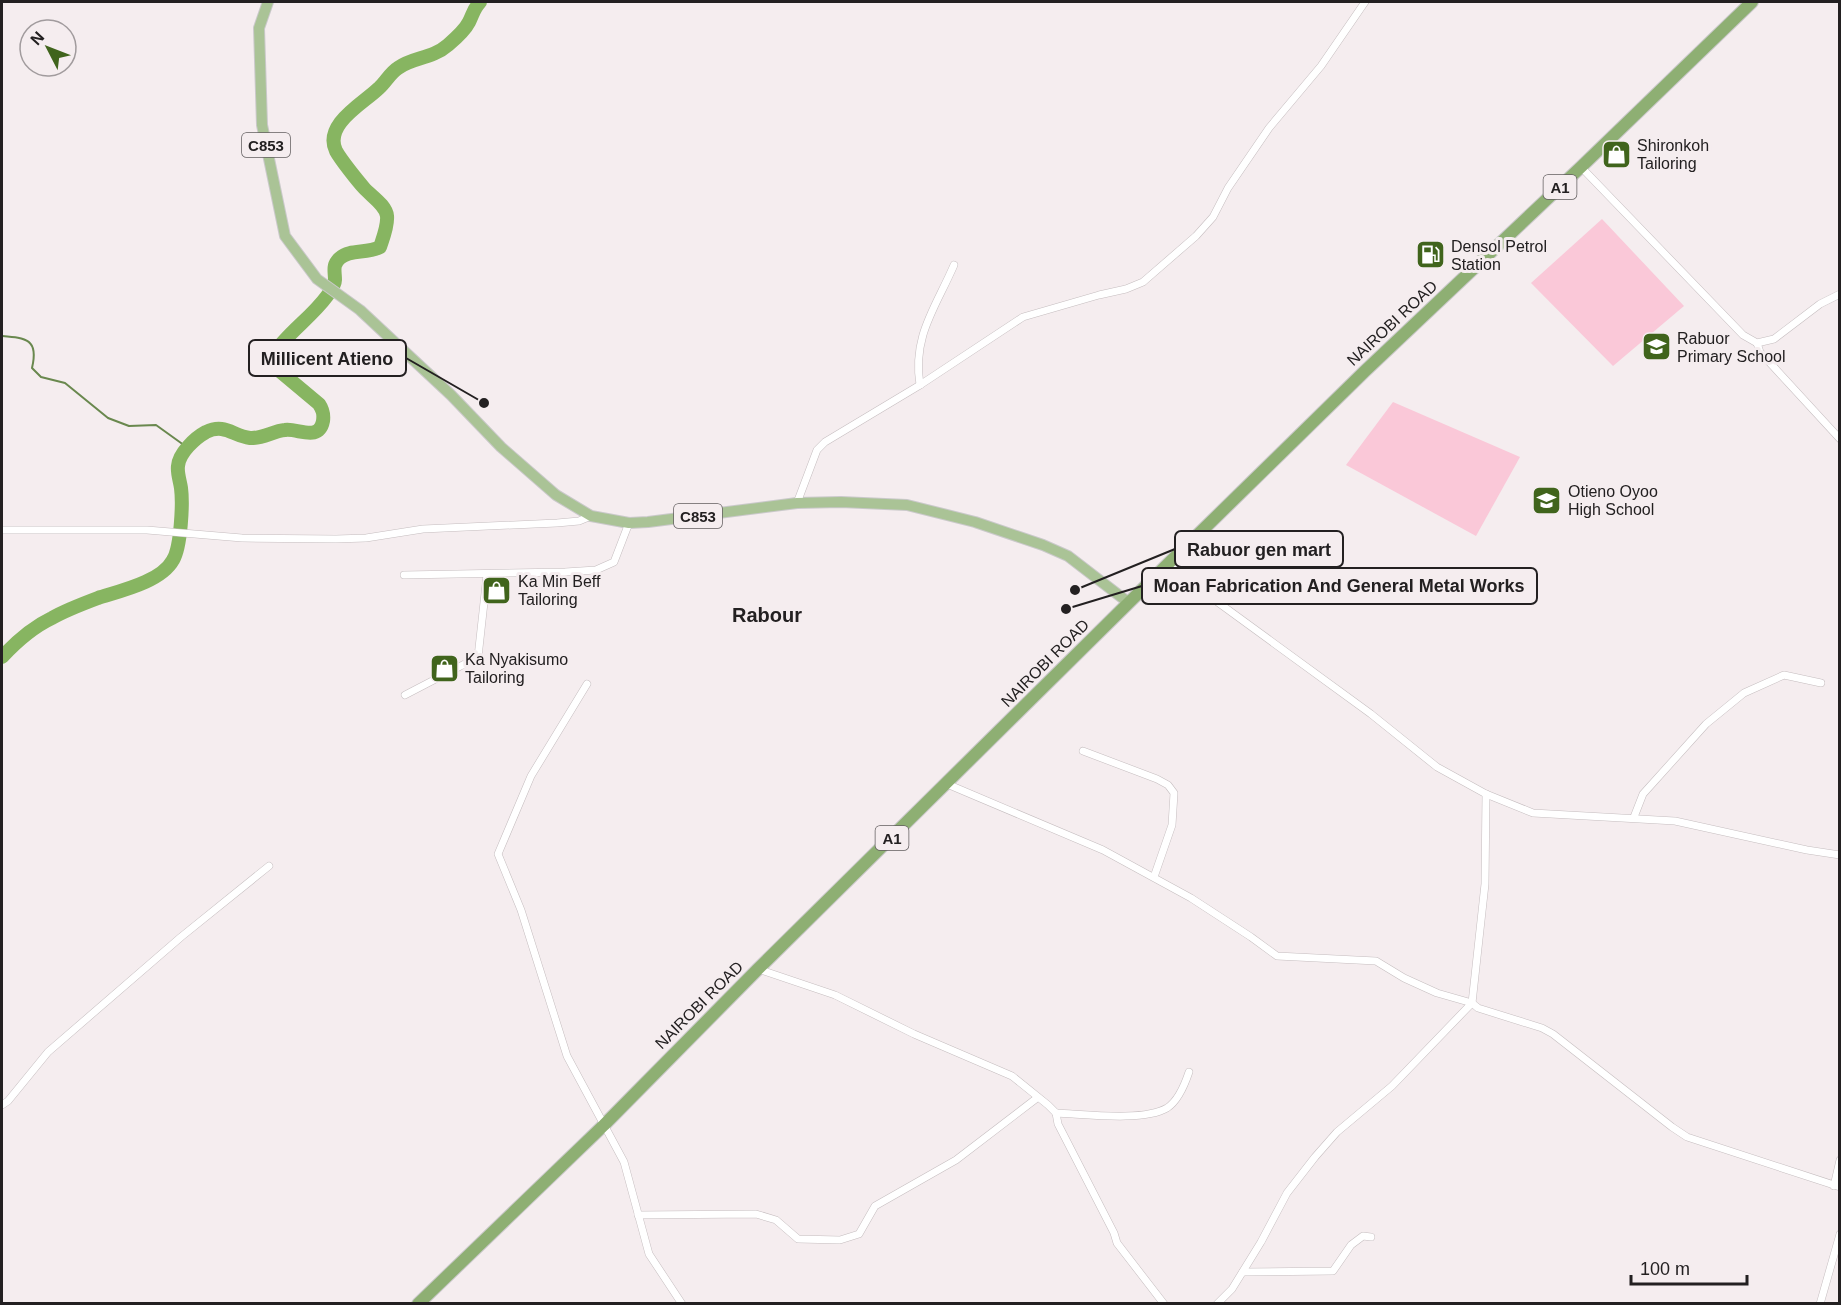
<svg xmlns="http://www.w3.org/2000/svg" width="1841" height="1305" font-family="Helvetica,sans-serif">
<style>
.green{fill:#fac8d8}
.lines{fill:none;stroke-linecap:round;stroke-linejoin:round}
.stream{stroke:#69884e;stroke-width:2}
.river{stroke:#87b561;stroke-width:14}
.minor-casing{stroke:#c5bdbf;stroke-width:8}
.primary-casing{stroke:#cac9ca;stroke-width:12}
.trunk-casing{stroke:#cac9ca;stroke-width:14}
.minor{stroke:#fff;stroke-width:7}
.primary{stroke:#aac396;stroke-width:10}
.trunk{stroke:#8eaf73;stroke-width:12}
.labels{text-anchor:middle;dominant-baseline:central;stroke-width:6;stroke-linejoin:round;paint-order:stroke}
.shield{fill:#f5edef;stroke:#625e5f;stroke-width:1.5}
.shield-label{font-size:15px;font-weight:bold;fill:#232021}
.poi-label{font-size:16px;fill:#232021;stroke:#f5edef;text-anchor:start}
.street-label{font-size:16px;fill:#232021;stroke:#f5edef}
.quarter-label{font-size:20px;font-weight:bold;fill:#232021;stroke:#f5edef}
.leader{fill:none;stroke:#232021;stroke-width:2}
.callout-dot{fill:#232021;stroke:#f5edef;stroke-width:2}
.callout{fill:#f5edef;stroke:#232021;stroke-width:2}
.callout-label{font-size:18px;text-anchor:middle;font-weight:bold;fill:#232021}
</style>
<rect width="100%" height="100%" fill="#f5edef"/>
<g class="green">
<polygon points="1602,219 1684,306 1613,366 1531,283"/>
<polygon points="1393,402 1520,457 1476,536 1346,465"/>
</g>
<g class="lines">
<path class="stream" d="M2,336C26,338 39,339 32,368L41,377L65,383L108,418L129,426L156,425L188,448"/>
<path class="river" d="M2,657C16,642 33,627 52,618C66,610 82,604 98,598C120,591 161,582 173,560C181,547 183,503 181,488C180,481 177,473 178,466C179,453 195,438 206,432C225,423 233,436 250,438C262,439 273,431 285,430C298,428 319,442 323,421C324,414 323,410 319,404L276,368L272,356C287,333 311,318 327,296C330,292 335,285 335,280C335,271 332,265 340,258C350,249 367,254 380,247C383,238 388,226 387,216C386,205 371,196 364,188C357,180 341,160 336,151C323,124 364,103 379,88C386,82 390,73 398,68C413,57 432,59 448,45C455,39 465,30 469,22C473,14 474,8 480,2"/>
<defs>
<g id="minor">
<polyline points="1581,167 1743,335 1757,343 1774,339 1820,304 1840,294"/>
<polyline points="1757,343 1760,352 1840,439"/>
<path d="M920,385C912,336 936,307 954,265"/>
<polyline points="797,503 817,450 825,442 920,385 1023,317 1099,295 1126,289 1143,282 1196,236 1213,217 1228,188 1269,128 1321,66 1365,2"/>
<polyline points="2,530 147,530 242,538 336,539 366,538 423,529 557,523 579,521 591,516"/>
<polyline points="1172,560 1201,590 1371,714 1437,767 1486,794 1533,813 1675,821 1807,850 1840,855"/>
<polyline points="404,575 565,572 596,570 614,562 629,523"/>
<polyline points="587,684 531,776 498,854 521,910 567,1056 624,1162 649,1254 682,1304"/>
<polyline points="405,695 478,657 487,575"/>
<polyline points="1083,751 1157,779 1168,785 1174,793 1172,825 1154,877"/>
<polyline points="947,784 1103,850 1191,898 1251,937 1277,956 1376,961 1404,978 1437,993 1472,1003 1478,1008 1542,1028 1553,1034 1672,1127 1687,1137 1840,1187"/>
<polyline points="1634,817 1643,794 1706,724 1744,693 1784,675 1821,683"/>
<polyline points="758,969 835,995 914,1034 1012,1076 1048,1105 1056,1113 1058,1124 1114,1233 1117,1243 1164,1304"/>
<polyline points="2,1105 8,1101 48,1052 181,937 269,866"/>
<path d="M1056,1113C1084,1114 1143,1122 1167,1108C1178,1101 1185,1084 1189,1072"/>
<polyline points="1834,1186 1840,1160"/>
<polyline points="638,1215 756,1214 776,1220 798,1239 840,1240 859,1234 875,1206 956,1160 1037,1098"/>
<polyline points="1243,1272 1333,1271 1351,1245 1363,1236 1371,1237"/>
<polyline points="1217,1304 1232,1289 1261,1242 1287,1193 1315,1157 1337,1132 1392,1086 1472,1003 1485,884 1486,794"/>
<polyline points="1820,1304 1840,1234"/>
</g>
<polyline id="primary" points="268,2 259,28 262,125 285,236 317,279 360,310 451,395 501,447 556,495 591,516 629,523 648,522 797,503 841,502 907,505 975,522 1043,545 1068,556 1129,603"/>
<polyline id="trunk" points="418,1304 604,1125 758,969 1172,560 1365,371 1581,167 1752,2"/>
</defs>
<use href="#minor" class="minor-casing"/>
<use href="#primary" class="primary-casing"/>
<use href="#trunk" class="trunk-casing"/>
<use href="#minor" class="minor"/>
<use href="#primary" class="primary"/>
<use href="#trunk" class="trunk"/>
</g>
<defs>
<symbol id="shop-square" viewBox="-11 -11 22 22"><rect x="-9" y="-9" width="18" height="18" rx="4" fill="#40641c" stroke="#f5edef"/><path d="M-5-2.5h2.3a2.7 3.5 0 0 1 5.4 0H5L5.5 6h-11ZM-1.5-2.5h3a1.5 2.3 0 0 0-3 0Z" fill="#fff"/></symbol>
<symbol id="fuel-square" viewBox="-11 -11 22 22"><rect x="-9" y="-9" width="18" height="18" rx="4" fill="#40641c" stroke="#f5edef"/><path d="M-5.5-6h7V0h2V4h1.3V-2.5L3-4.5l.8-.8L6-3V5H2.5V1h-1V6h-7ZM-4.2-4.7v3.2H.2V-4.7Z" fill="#fff"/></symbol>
<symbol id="school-square" viewBox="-11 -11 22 22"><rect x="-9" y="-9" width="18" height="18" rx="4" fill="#40641c" stroke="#f5edef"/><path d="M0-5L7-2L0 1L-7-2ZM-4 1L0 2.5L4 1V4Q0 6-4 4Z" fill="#fff"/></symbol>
</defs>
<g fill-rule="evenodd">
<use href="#shop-square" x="1600" y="138" width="33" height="33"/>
<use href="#fuel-square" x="1414" y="238" width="33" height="33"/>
<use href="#school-square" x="1640" y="330" width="33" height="33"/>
<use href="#school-square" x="1530" y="484" width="33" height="33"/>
<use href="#shop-square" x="480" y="574" width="33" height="33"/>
<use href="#shop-square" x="428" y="652" width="33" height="33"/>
</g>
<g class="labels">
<g class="shield">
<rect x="242" y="133" width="48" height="24" rx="4.5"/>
<rect x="1543.5" y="175" width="33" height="24" rx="4.5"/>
<rect x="674" y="504" width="48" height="24" rx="4.5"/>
<rect x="875.5" y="826" width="33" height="24" rx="4.5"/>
</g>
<g class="shield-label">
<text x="266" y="145">C853</text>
<text x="1560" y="187">A1</text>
<text x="698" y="516">C853</text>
<text x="892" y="838">A1</text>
</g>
<g class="poi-label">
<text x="1637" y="145">Shironkoh<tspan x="1637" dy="18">Tailoring</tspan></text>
<text x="1451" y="246">Densol Petrol<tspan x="1451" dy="18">Station</tspan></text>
<text x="1677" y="338">Rabuor<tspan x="1677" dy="18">Primary School</tspan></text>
<text x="1568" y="491">Otieno Oyoo<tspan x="1568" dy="18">High School</tspan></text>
<text x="518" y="581">Ka Min Beff<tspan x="518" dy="18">Tailoring</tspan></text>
<text x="465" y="659">Ka Nyakisumo<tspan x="465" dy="18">Tailoring</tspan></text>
</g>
<g class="street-label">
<text transform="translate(1392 323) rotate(-43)">NAIROBI ROAD</text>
<text transform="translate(1045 663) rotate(-45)">NAIROBI ROAD</text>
<text transform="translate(699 1005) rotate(-45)">NAIROBI ROAD</text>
</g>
<g class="quarter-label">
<text x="767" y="615">Rabour</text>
</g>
</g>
<path class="leader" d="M484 403L406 358M1075 590L1175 549M1066 609L1142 586"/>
<g class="callout-dot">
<circle cx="484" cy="403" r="6"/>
<circle cx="1075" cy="590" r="6"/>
<circle cx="1066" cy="609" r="6"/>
</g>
<g class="callout">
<rect x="249" y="340" width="157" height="36" rx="6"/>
<rect x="1175" y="531" width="168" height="36" rx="6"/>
<rect x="1142" y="568" width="395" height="36" rx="6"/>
</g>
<g class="callout-label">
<text x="327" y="365">Millicent Atieno</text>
<text x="1259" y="556">Rabuor gen mart</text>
<text x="1339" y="592">Moan Fabrication And General Metal Works</text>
</g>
<rect width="1841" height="1305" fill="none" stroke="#232021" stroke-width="6"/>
<g transform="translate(48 48) rotate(312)"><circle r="28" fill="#f5edef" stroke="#a19b9d" stroke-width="1.5"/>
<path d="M0-4.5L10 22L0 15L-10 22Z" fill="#40641c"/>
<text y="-9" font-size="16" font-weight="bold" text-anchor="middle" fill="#232021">N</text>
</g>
<path d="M1631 1275v9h116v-9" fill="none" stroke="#232021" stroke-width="3"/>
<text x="1640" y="1275" font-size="18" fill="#232021" stroke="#f5edef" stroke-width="4.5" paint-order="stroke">100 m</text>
</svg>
